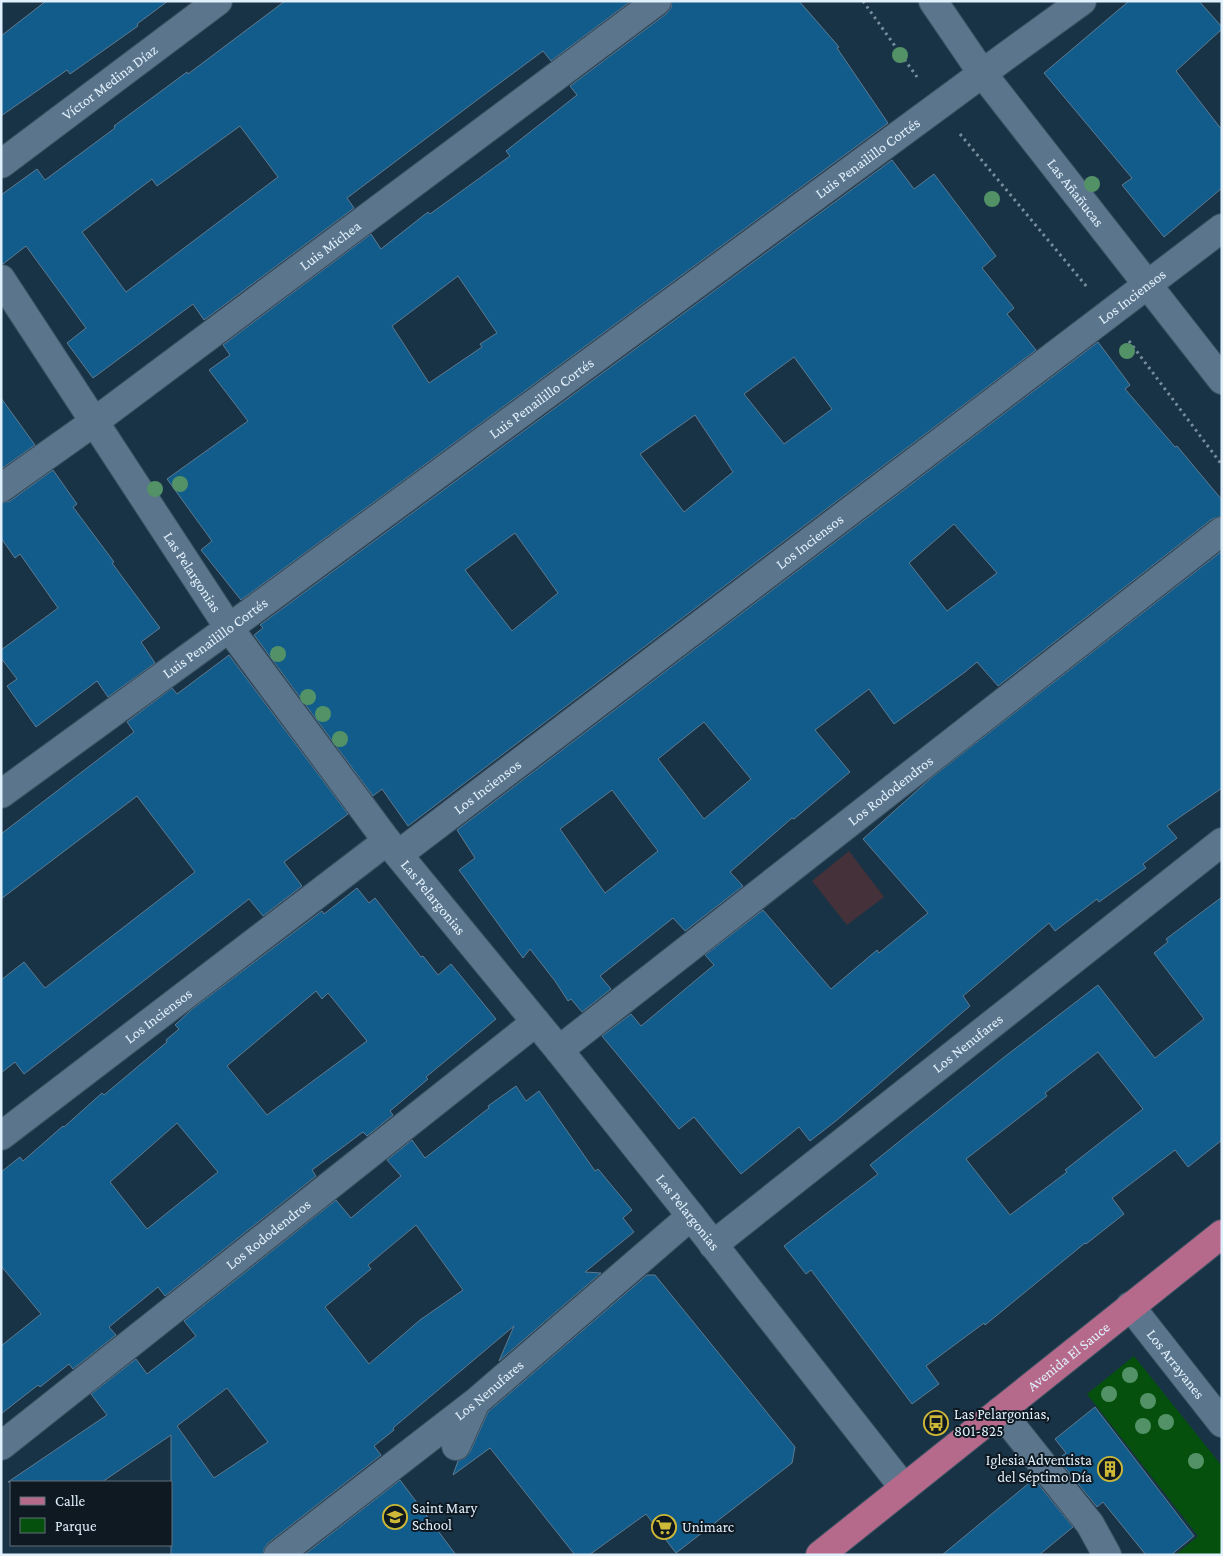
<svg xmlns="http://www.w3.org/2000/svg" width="1223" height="1556" font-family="'Crimson Pro',serif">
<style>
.education{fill:#44313a}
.green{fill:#05500d}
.building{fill:#125c8b;stroke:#5e7a90;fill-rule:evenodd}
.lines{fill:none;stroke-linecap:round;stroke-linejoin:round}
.minor-casing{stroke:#3c5262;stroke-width:30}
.major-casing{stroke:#3c5262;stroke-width:30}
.path{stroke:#788d9d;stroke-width:3;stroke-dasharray:2.5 4;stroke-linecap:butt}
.minor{stroke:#5b768c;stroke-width:28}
.major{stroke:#b66a8b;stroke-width:28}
.tree{fill:#539266}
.labels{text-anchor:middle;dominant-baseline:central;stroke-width:4;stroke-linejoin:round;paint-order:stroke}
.street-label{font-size:15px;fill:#e1f0fd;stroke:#0e1922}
.poi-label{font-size:15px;fill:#e1f0fd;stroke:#0e1922;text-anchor:start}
</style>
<rect width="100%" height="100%" fill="#193346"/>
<polygon class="education" points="849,851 884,897 847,925 812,881"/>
<polygon class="green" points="1134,1356 1222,1466 1222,1555 1175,1555 1198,1536 1087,1394"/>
<g class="building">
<polygon points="46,1 168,1 137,24 138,26 70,74 67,70 1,116 1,36"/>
<path d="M285,1H631L551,61L543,51L473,103L347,198L354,208L204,320L193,304L93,378L67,343L86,328L26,246L3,264H1V195L37,169L45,180L115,128L114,126L187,72L188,74ZM240,126L278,177L126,292L82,232L152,179L157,186Z"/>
<path d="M672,1H799L839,47L837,48L888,123L241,600L201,550L212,541L167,479L248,421L209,370L230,355L223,345L371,234L381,249L428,212L430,214L510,156L506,151L577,95L570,86L666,14L671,8ZM458,276L497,333L480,344L482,347L429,383L392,326Z"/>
<polygon points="1129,1 1199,1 1222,27 1222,29 1176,71 1222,130 1222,188 1164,237 1122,185 1132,178 1044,73"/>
<path d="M892,160L914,189L934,174L996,256L982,268L1014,308L1007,314L1036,350L408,826L382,789L373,796L254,635L263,628L260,625ZM794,357L832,409L784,444L744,394ZM695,415L733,472L684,512L640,454ZM515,533L558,593L512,631L465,570Z"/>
<path d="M1098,342L1130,385L1125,389L1175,447L1177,446L1222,500V516L1212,519L998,686L977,662L965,672L894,724L869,689L815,730L850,772L794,819L792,818L730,872L743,886L685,931L673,918L600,976L611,989L582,1012L571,999L568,1001L555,981L530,949L523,958L459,870L475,858L457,830ZM954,524L997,573L947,611L909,563ZM704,722L751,779L704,819L658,759ZM612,790L658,851L605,893L560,829Z"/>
<polygon points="1,398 35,445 1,469"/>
<polygon points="53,470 77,504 73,507 114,562 112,563 160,628 141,642 155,663 108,697 97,681 36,727 7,686 17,679 1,658 1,650 58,608 20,554 15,558 1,538 1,503 10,501"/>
<polygon points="1222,551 1222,788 1167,826 1177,838 1143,864 1146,868 1099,902 1097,899 1055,931 1049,923 963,996 970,1006 837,1120 810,1141 799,1127 741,1174 694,1117 679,1129 602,1036 631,1014 641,1026 714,965 705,955 763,910 831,989 877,950 879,953 928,913 863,839 931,778"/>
<polygon points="229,655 348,814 284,862 302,886 263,916 249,899 24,1074 15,1062 1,1073 1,980 24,962 45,988 195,872 137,796 1,899 1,834 134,732 127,722 172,688 177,694"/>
<path d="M357,888L369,903L375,898L421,957L423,956L438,975L451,964L496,1019L426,1077L428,1079L390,1111L393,1115L367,1136L363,1132L312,1170L316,1176L165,1296L158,1287L109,1327L116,1335L73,1369L69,1364L40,1387L38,1385L1,1414V1346L41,1314L1,1266V1172L20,1157L23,1161L63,1126L64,1127L102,1093L104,1095L167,1042L166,1040L179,1029L175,1025L191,1010L322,911L324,914ZM316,991L322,999L328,993L367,1041L267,1115L227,1066ZM177,1123L218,1172L147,1229L110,1182Z"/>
<path d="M1222,897V1140L1188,1167L1175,1150L1112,1198L1124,1214L1086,1244L1085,1243L985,1325L984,1323L926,1366L939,1384L912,1404L811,1270L806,1274L784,1246L878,1174L870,1165L1003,1058L1098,985L1155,1058L1204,1019L1154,953L1168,942L1166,939ZM1098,1052L1143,1109L1065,1170L1067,1172L1010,1215L966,1159L1047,1096L1045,1093Z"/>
<path d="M516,1086L526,1101L539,1091L595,1171L598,1169L632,1210L623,1218L634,1232L585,1272L601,1273L499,1361L514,1326L393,1428L394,1430L374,1446L381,1455L268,1543L264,1549L263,1555H171V1435L102,1482H8L107,1415L91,1394L136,1359L147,1374L196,1336L184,1321L336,1200L351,1218L401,1176L387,1160L412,1140L425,1158L489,1108L488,1106ZM416,1225L463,1290L420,1320L369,1364L325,1307L371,1269L368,1265ZM227,1388L268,1442L214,1478L177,1426Z"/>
<polygon points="647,1275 655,1275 795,1447 792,1463 676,1553 646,1514 589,1555 575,1555 490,1448 453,1475 458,1461 465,1458 470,1452 488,1412"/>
<polygon points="1095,1407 1194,1536 1171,1555 1146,1555 1103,1502 1097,1507 1058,1459 1066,1453 1055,1439"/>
<polygon points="1034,1479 1073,1527 1039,1555 942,1555"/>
<polygon points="400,1480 456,1555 304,1555"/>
</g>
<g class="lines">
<defs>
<g id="minor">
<path id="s1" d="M933,1L982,73L1222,380"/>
<path id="s2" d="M1,164L218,1"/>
<path id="s3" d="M1,279L229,628L387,841L559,1050L691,1216L904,1488"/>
<path id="s4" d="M1,488L94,422L657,1"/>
<path id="s5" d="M1,794L229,628L1006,56L1082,1"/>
<path id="s6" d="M399,854L1222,228"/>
<path id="s7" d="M559,1050L1222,531"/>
<path id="s8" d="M1,1136L387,841"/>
<path id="s9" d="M713,1245L1222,842"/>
<path id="s10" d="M1130,1306L1222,1423"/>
<polyline points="1000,1411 1090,1524 1107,1555"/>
<path id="s11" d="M1,1446L536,1022"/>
<polyline points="456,1446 474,1406"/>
<path id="s12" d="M278,1555L477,1401L691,1216"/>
</g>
<g id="major">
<path id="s13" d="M820,1555L1222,1234"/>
</g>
</defs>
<use href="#minor" class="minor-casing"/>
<use href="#major" class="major-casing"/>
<g class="path">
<polyline points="863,1 917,77"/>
<polyline points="960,134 1087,287"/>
<polyline points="1129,341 1222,465"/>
</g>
<use href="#minor" class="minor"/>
<use href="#major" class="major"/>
</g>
<g class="tree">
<circle cx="900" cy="55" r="8"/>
<circle cx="1092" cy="184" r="8"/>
<circle cx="992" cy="199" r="8"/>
<circle cx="1127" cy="351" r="8"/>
<circle cx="180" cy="484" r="8"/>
<circle cx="155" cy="489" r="8"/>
<circle cx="278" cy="654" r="8"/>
<circle cx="308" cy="697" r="8"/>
<circle cx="323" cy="714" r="8"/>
<circle cx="340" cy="739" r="8"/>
<circle cx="1130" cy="1375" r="8"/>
<circle cx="1109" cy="1394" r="8"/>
<circle cx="1148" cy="1401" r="8"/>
<circle cx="1166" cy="1422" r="8"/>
<circle cx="1143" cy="1426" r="8"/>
<circle cx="1196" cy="1461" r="8"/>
</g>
<defs>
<symbol id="bus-ring" viewBox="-11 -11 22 22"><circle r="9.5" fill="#0e1922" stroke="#ceb837" stroke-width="1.5"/><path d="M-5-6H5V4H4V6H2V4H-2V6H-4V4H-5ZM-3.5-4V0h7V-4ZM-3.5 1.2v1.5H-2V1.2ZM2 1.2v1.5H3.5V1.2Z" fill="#ceb837"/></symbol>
<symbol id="building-ring" viewBox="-11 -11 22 22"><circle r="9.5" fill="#0e1922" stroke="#ceb837" stroke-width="1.5"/><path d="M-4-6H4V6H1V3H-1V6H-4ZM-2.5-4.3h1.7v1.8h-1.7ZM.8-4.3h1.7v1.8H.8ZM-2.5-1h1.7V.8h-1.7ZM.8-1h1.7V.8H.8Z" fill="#ceb837"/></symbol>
<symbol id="school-ring" viewBox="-11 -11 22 22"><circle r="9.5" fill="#0e1922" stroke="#ceb837" stroke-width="1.5"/><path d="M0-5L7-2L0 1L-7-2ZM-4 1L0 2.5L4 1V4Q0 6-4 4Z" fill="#ceb837"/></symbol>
<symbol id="supermarket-ring" viewBox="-11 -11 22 22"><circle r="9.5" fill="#0e1922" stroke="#ceb837" stroke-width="1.5"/><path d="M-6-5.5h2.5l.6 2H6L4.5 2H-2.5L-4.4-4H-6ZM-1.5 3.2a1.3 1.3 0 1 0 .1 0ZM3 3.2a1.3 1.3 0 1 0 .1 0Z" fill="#ceb837"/></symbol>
</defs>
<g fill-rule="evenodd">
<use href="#bus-ring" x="922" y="1409" width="28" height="28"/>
<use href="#building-ring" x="1096" y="1455" width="28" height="28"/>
<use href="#school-ring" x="381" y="1503" width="28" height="28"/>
<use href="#supermarket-ring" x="650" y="1513" width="28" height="28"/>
</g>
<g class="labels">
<g class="street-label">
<text stroke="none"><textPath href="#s2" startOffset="136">Víctor Medina Díaz</textPath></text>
<text stroke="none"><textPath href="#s5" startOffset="1075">Luis Penailillo Cortés</textPath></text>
<text stroke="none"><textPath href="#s1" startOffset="239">Las Añañucas</textPath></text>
<text stroke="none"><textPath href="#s4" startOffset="409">Luis Michea</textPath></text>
<text stroke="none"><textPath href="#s6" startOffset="921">Los Inciensos</textPath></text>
<text stroke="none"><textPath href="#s5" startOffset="670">Luis Penailillo Cortés</textPath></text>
<text stroke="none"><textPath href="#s6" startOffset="516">Los Inciensos</textPath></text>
<text stroke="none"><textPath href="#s3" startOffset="350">Las Pelargonias</textPath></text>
<text stroke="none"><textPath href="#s5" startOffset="265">Luis Penailillo Cortés</textPath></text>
<text stroke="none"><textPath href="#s6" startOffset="111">Los Inciensos</textPath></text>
<text stroke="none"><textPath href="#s7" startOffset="421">Los Rododendros</textPath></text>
<text stroke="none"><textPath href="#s3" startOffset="755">Las Pelargonias</textPath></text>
<text stroke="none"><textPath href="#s8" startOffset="198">Los Inciensos</textPath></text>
<text stroke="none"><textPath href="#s9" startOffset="325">Los Nenufares</textPath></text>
<text stroke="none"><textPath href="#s3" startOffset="1160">Las Pelargonias</textPath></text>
<text stroke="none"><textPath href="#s11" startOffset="341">Los Rododendros</textPath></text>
<text stroke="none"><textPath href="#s13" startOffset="318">Avenida El Sauce</textPath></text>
<text stroke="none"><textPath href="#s10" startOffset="74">Los Arrayanes</textPath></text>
<text stroke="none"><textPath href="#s12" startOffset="268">Los Nenufares</textPath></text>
</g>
<g class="poi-label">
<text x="954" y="1414">Las Pelargonias,<tspan x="954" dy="17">801-825</tspan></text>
<text x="1092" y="1460" text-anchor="end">Iglesia Adventista<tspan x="1092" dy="17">del Séptimo Día</tspan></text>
<text x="412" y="1508">Saint Mary<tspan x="412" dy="17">School</tspan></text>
<text x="682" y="1527">Unimarc</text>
</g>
</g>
<rect width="1223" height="1556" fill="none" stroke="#e1f0fd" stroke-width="5"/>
<rect x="10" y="1481" width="162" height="65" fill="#0e1922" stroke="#626f7a"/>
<rect x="20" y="1497" width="25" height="8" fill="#b66a8b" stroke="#626f7a"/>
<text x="55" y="1506" font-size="15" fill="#e1f0fd">Calle</text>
<rect x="20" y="1518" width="25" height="15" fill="#05500d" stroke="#626f7a"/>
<text x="55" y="1531" font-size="15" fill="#e1f0fd">Parque</text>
</svg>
